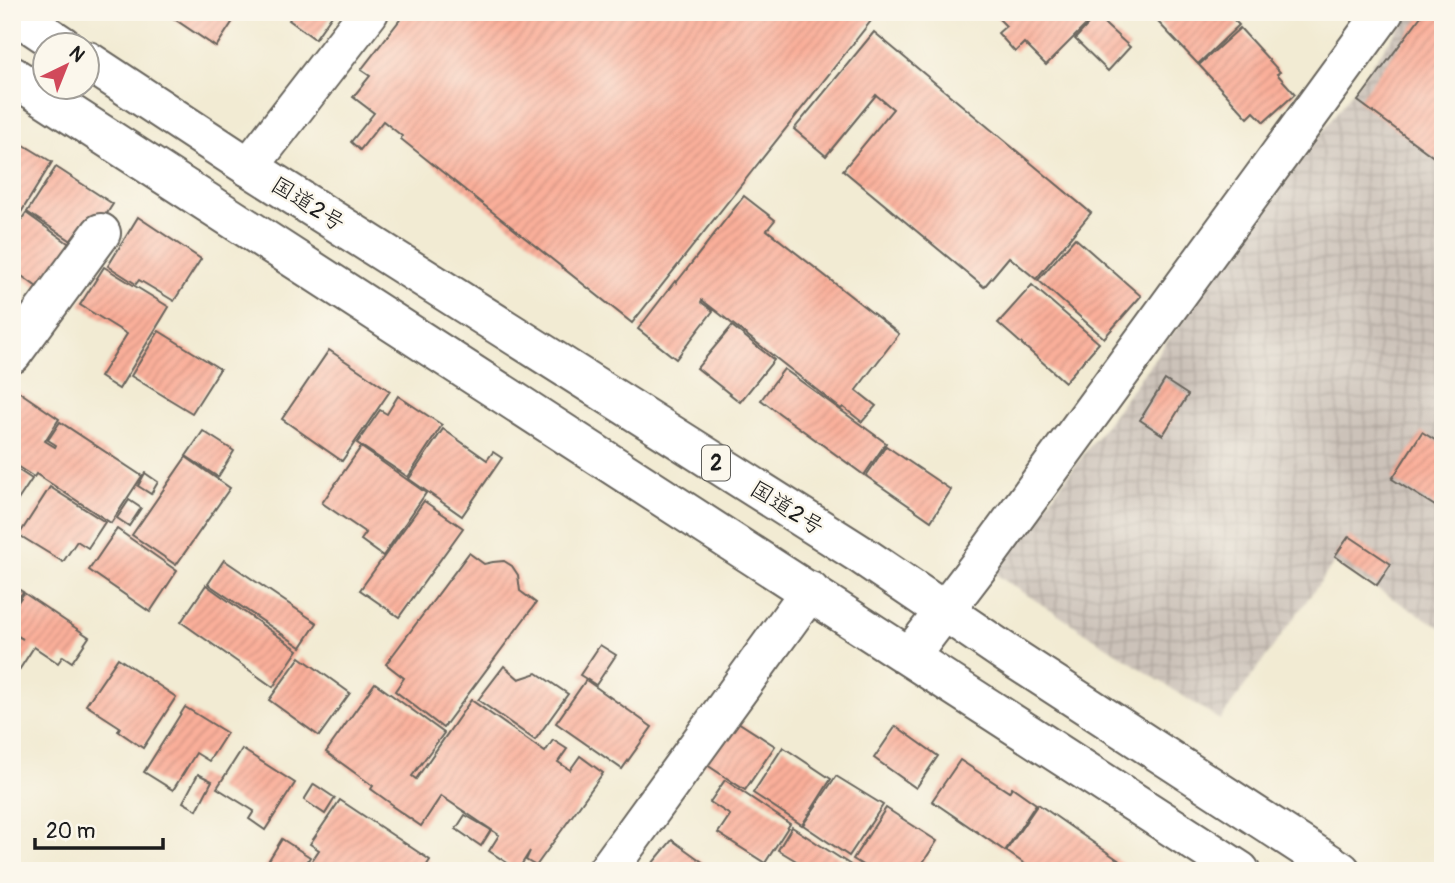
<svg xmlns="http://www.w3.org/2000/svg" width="1455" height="883" font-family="Pangolin,'Klee One',sans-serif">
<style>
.industrial{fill:url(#industrial-grid)}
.building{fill:url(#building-hatch)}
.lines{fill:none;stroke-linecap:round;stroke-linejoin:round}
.street-casing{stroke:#67645c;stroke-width:42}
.highway-casing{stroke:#67645c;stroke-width:42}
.street{stroke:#fff;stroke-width:38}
.highway{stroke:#fff;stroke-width:38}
.labels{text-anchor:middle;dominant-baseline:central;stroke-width:5;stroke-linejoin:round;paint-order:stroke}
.shield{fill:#fbf7ec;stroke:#5f5e5a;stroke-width:2}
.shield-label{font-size:21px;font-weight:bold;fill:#1c1c1c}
.street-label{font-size:23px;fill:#1c1c1c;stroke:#fbf7ec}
</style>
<defs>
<pattern id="industrial-grid" width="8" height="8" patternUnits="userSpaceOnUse" patternTransform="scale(1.75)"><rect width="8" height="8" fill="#ccc2b9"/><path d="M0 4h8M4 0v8" fill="none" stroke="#afa69e"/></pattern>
<pattern id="building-hatch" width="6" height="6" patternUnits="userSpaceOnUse" patternTransform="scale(1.75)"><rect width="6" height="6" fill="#faaf9a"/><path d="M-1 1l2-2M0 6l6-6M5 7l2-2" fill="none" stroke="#d69684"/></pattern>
</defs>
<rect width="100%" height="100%" fill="#fbf7ec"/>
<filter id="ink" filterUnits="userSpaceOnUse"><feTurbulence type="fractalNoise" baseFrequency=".0143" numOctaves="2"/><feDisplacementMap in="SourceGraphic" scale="14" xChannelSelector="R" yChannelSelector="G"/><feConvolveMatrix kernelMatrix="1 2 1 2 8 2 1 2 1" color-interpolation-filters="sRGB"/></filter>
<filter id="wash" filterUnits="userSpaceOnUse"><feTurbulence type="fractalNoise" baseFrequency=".00686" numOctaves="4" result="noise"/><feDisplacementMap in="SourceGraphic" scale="28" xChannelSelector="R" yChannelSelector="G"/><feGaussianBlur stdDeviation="1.57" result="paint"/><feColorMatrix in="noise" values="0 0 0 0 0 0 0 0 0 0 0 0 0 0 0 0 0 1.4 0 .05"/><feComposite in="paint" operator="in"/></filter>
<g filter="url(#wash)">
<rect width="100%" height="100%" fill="#f2ebd3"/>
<polygon class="industrial" points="1411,12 1443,12 1443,629 1334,563 1220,720 995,574"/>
<g id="blocks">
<g class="building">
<polygon points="164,12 239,12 216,47"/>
<polygon points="295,12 334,12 315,39 289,20"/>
<polygon points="406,12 878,12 632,323 401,139 402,136 383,121 360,150 351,142 374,113 353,97 370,76 361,70"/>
<polygon points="992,12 1099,12 1046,65 1024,43 1015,52 998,33 1006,26"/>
<polygon points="1154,12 1226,12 1239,25 1198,64 1158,22 1161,19"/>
<polygon points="1424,12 1443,12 1443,164 1358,101"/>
<polygon points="1096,16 1130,47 1108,71 1075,39"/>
<polygon points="1240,28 1280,72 1277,74 1295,94 1264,122 1254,112 1248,118 1199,65"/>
<polygon points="874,32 1091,213 1036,279 1009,257 984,287 843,170 893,109 876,95 826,156 794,129"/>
<polygon points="19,142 52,162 15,222 12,220 12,154"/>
<polygon points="56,167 113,204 84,249 27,212"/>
<polygon points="744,196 775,220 767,230 899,334 856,390 876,406 862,422 843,407 841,409 702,300 701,302 713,311 676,359 638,329 675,281 676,283"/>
<polygon points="26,213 82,253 51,297 12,269 12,233"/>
<polygon points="138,217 201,259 174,301 139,280 136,284 108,266"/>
<polygon points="1075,238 1141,296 1104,338 1038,280"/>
<polygon points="104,267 169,307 119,389 100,377 127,334 80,305"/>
<polygon points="1032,285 1099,343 1065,382 998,323"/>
<polygon points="732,326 774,360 740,402 697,368"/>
<polygon points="159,331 220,369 192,413 131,376"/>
<polygon points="329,350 390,391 342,461 282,419"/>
<polygon points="784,369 886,443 864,475 761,400"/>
<polygon points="1165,380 1188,395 1163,435 1140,420"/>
<polygon points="18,391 59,419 45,441 55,447 56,445 48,440 60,422 142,476 111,523 36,474 34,477 12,463 12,399"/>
<polygon points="398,396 442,425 408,477 357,443 380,410 387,414"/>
<polygon points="443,429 487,460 493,452 502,458 462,516 409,479"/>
<polygon points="203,431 234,451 218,477 186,456"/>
<polygon points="1422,432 1443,445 1443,511 1392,479"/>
<polygon points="886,446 951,490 931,521 866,476"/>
<polygon points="361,447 426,493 383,556 361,540 366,533 322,503"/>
<polygon points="186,457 230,488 176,565 132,535"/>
<polygon points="12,466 32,479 12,509"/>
<polygon points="145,473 158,482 151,494 138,486"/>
<polygon points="50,487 105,522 88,548 77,541 63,562 19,535"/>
<polygon points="129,500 141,508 129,526 117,518"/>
<polygon points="424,501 463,528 399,617 360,590"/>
<polygon points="117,529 177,571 150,612 89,570"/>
<polygon points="1349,536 1391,564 1377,585 1335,556"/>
<polygon points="469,553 484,564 493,562 504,561 512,566 518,575 520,591 536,603 443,728 395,691 404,678 386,664"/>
<polygon points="224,560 317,623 301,647 208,584"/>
<polygon points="12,585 23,592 12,606"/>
<polygon points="206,585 298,650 273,687 181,622"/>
<polygon points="24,593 89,637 72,662 63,656 58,663 34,647 12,681 12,633 23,639 12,632 12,611"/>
<polygon points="600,645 616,655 596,685 580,675"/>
<polygon points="300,657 350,693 319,736 269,700"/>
<polygon points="118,658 176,697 143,748 118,731 120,727 86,705"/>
<polygon points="504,666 519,679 537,673 568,694 535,740 478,700"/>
<polygon points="586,680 652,727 622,769 556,723"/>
<polygon points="375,683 444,733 412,776 416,779 471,700 545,752 553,740 567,749 558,762 570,770 580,756 603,773 536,866 526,860 530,851 518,870 489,851 499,835 441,796 421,826 392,806 393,805 371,789 373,786 326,752"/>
<polygon points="185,707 227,733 209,761 196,753 173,790 144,772"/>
<polygon points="727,715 775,746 745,790 698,759"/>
<polygon points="896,726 938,756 916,788 874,758"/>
<polygon points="783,747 831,779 802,825 753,793"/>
<polygon points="242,749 295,783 265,830 249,819 254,811 217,788"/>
<polygon points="960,760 1009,792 1012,787 1036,804 1005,851 932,801"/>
<polygon points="198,774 212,781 197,810 183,802"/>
<polygon points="836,776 883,805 849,856 803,825"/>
<polygon points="725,780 790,824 765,863 718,833 730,815 710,802"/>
<polygon points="314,784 335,798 325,814 304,800"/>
<polygon points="340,800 430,860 423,871 333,871 328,867 326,871 305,871 319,850 310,844"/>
<polygon points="1038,804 1134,871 1035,871 1006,851"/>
<polygon points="886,808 937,841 922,864 932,871 868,871 869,869 853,859"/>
<polygon points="465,815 491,830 481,846 456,829"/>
<polygon points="792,827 860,871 792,871 798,862 778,850"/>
<polygon points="282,839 310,857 302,871 262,871"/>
<polygon points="672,840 715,871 646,871"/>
</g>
</g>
</g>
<g filter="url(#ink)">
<use href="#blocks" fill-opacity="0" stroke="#67645c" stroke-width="2"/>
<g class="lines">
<defs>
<g id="street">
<polyline points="249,167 369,12"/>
<polyline points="12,354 101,233"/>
<polyline points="910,656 984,559 1384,12"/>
<polyline points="607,871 810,591"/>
</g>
<g id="highway">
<polyline points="12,12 63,46"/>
<polyline points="88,61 249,167 863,556 1012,657 1341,871"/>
<polyline points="12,76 1240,871"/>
</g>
</defs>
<use href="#street" class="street-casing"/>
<use href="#highway" class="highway-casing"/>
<use href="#street" class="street"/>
<use href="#highway" class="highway"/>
</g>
</g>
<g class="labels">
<rect class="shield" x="702" y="445.5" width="28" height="35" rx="5"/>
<g class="shield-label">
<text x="716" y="463">2</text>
</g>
<g class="street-label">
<text transform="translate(308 204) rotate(32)">国道2号</text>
<text transform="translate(787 508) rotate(32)">国道2号</text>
</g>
</g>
<rect width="1455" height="883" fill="none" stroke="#fbf7ec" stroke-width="42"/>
<g transform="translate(66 66) rotate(43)"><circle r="33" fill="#fbf7ec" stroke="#a29f99" stroke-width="2"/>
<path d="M0-5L12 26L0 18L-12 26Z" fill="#d1495b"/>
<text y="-10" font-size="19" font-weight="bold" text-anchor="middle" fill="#1c1c1c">N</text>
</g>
<path d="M35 838v10h128v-10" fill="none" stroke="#1c1c1c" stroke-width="3.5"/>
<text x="46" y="838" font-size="21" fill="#1c1c1c" stroke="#fbf7ec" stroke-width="5" paint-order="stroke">20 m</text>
</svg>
